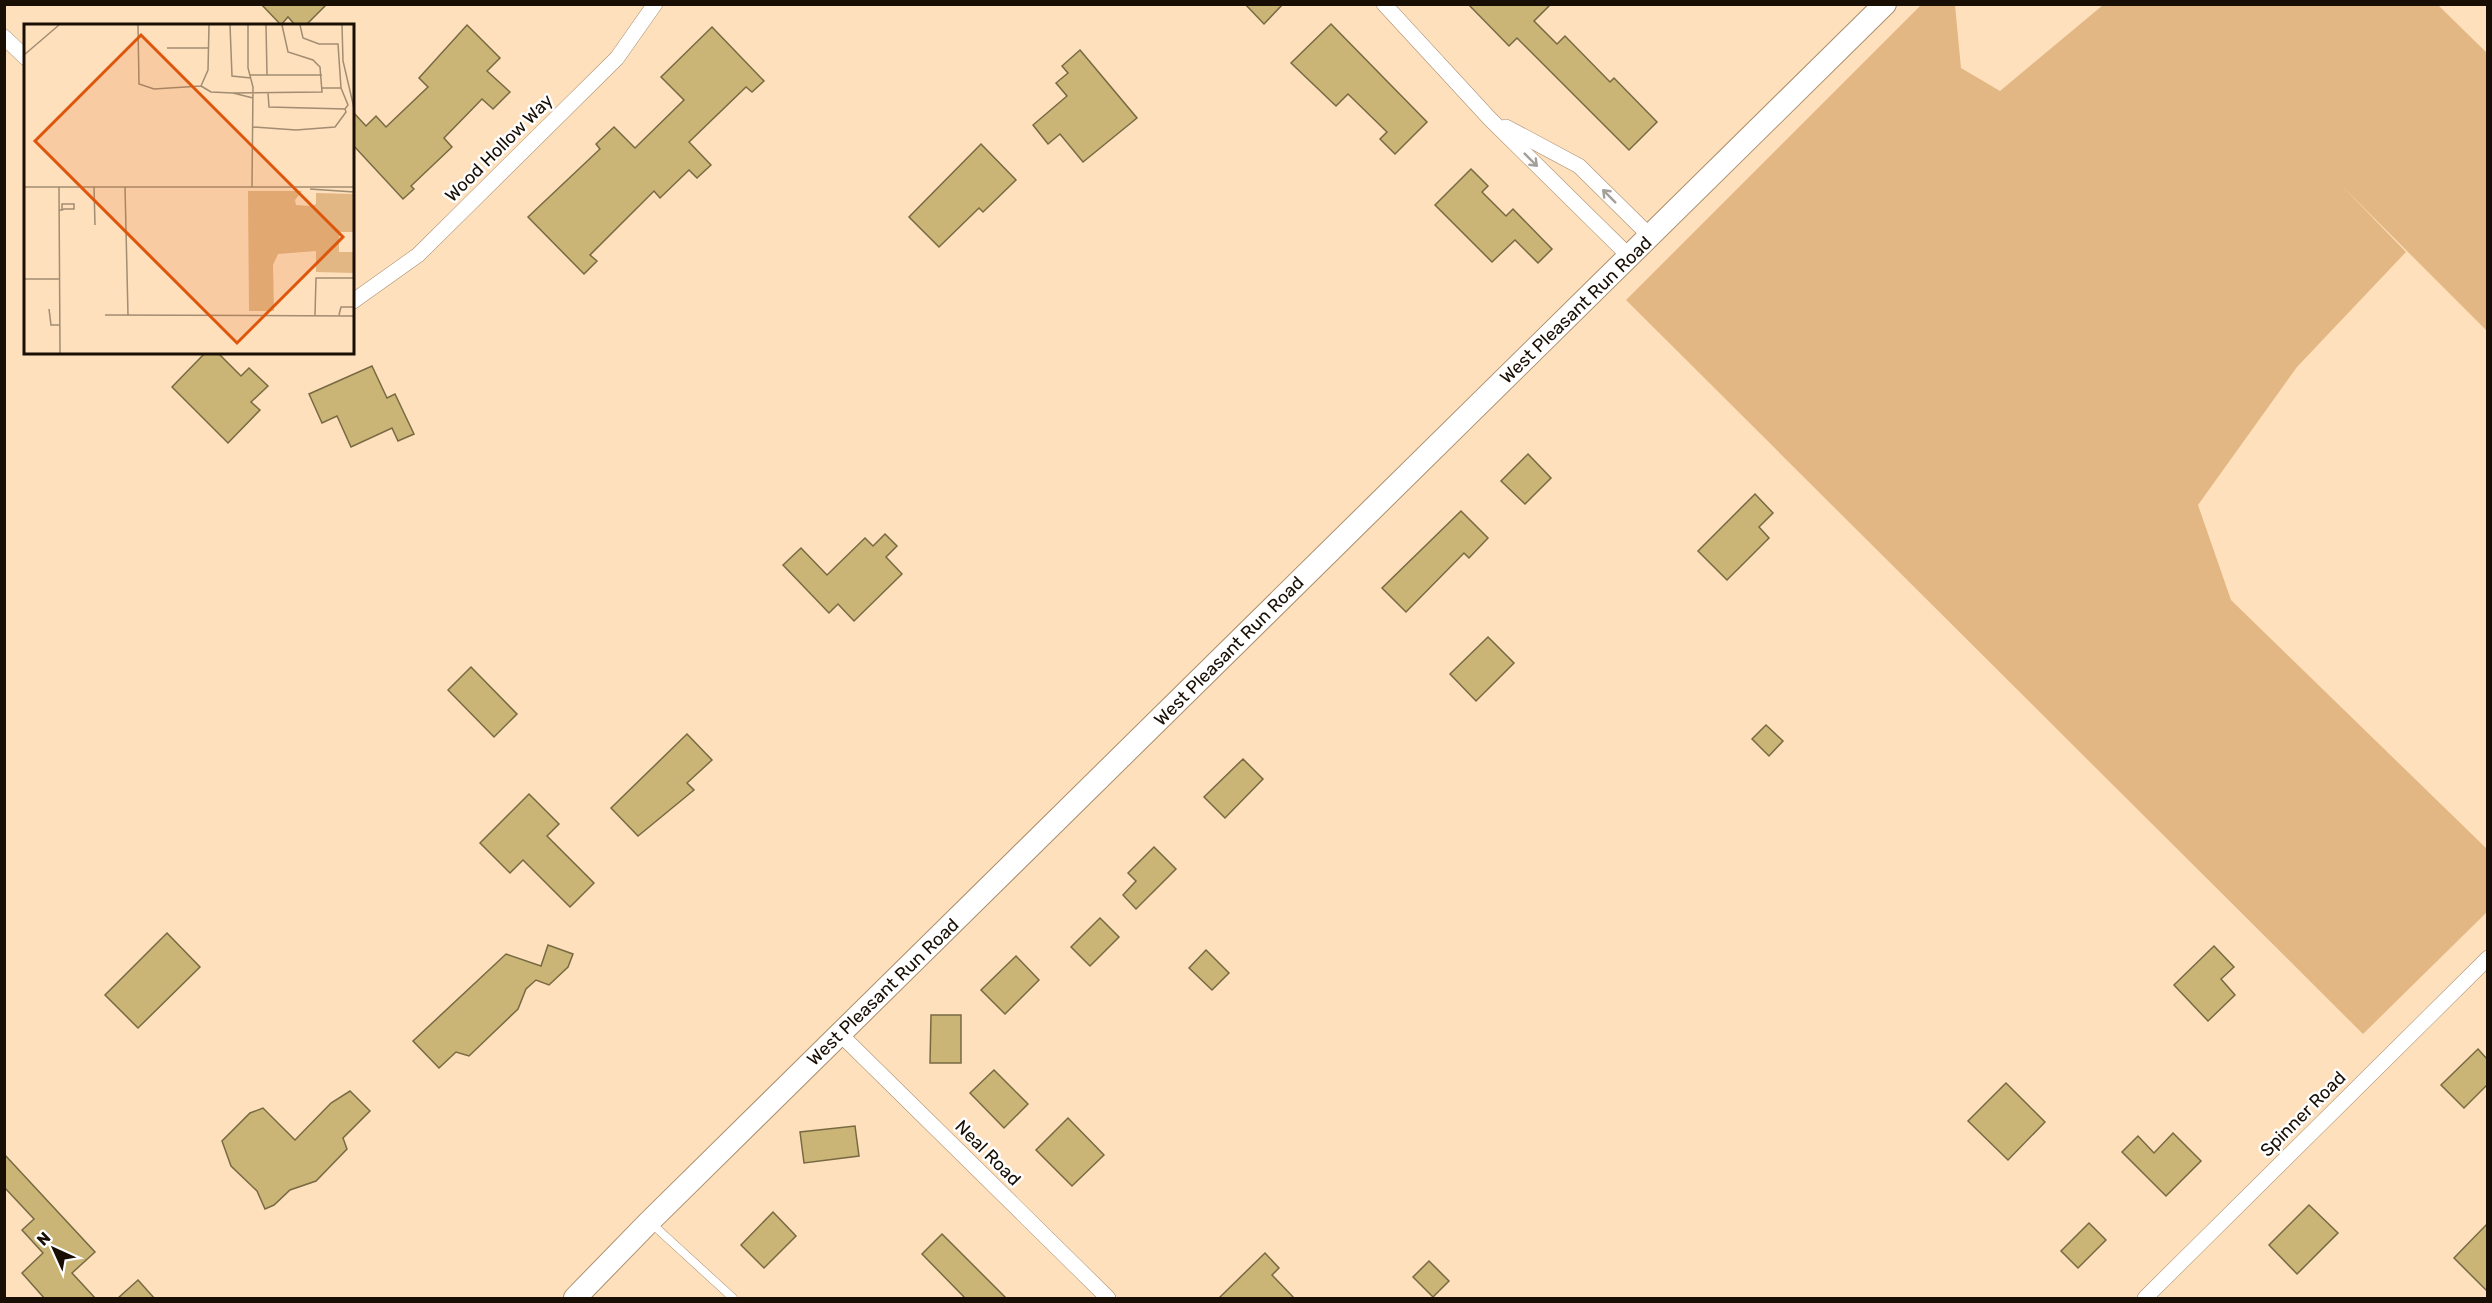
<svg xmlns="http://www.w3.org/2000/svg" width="2492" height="1303" font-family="Rubik,sans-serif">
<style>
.green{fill:#e2b784}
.building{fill:#cab476;stroke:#776a43;stroke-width:1.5}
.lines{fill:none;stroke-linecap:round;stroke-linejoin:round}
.lane-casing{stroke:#aa8e6d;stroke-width:9}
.street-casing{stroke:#aa8e6d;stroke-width:16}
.secondary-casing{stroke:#aa8e6d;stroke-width:24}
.lane{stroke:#fff;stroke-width:8}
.street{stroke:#fff;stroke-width:15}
.secondary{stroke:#fff;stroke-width:22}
.oneway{stroke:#a39f9a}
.labels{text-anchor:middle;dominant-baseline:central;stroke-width:5;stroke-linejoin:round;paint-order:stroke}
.street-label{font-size:18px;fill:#180e03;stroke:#fff}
.inset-road{fill:none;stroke:#a28c72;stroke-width:1.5}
.view{fill:#de550c;fill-opacity:0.15;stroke:#de550c;stroke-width:3}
.inset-edge{fill:none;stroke:#180e03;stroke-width:3}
</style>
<rect width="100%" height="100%" fill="#fee0bc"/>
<polygon class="green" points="1921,5 1955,5 1961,68 2000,91 2103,5 2438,5 2487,53 2487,331 2341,185 2406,252 2297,367 2198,505 2231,600 2487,849 2487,912 2363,1034 1626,300"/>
<g class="building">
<polygon points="261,4 327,4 305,26 296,26 288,17 281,25"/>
<polygon points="1245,4 1283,4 1264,24"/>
<polygon points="1468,4 1551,4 1534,21 1557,44 1565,36 1610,82 1614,78 1657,122 1629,150 1517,38 1509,46"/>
<polygon points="1331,24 1427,122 1395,154 1380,139 1387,132 1348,94 1336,106 1291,63"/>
<polygon points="467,25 500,58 487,71 510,92 493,109 482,99 444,138 452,147 411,186 414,189 403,199 352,144 352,111 366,126 376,116 386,127 428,87 419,78"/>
<polygon points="712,27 764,81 752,92 746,87 689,142 711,165 697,178 689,170 660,198 654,191 590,255 597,261 584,274 528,217 600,149 596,144 614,127 635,148 684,100 661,77"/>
<polygon points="1080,50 1137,118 1083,162 1060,134 1048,144 1033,125 1067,96 1056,83 1068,73 1062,66"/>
<polygon points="981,144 1016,180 983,212 979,208 939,247 909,217"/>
<polygon points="1471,169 1488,186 1482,192 1506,216 1513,209 1552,249 1538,263 1515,240 1492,262 1435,205"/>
<polygon points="206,352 217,352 241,376 249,368 268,386 251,402 260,410 228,443 172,387"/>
<polygon points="372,366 387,398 395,394 414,434 398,441 392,428 351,447 337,416 322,423 309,394"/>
<polygon points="1528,454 1551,478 1525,504 1501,481"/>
<polygon points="1755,494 1773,513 1759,527 1769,538 1727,580 1698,551"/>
<polygon points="1461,511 1488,538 1469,558 1464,553 1406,612 1382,588"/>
<polygon points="885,534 897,546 886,557 902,574 854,621 838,604 829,613 783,565 801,548 827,575 865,538 873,546"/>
<polygon points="1488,637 1514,663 1476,701 1450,674"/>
<polygon points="471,667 517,714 494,737 448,690"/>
<polygon points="1766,725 1783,741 1769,756 1752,739"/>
<polygon points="687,734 712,760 687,783 694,790 638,836 611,808"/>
<polygon points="1243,759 1263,779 1225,818 1204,797"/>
<polygon points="529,794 559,824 547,836 594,883 570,907 523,860 510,873 480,843"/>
<polygon points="1154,847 1176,869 1136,909 1123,895 1136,881 1128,873"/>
<polygon points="1100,918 1119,937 1090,966 1071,947"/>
<polygon points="167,933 200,967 138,1028 105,995"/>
<polygon points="548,945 573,954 568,967 549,985 536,980 526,989 518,1009 469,1056 456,1052 439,1068 413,1041 506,954 541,966"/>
<polygon points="2214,946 2234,967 2221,979 2235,995 2208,1021 2174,985"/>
<polygon points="1206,950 1229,973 1212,990 1189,968"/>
<polygon points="1016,956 1039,980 1005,1014 981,990"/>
<polygon points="931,1015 961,1015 961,1063 930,1063"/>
<polygon points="2478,1049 2487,1059 2487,1085 2464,1108 2441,1085"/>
<polygon points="994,1070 1028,1104 1004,1128 970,1093"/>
<polygon points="2006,1083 2045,1122 2008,1160 1968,1121"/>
<polygon points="350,1091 370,1111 343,1138 347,1149 316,1181 290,1190 274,1205 265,1209 257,1191 231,1166 222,1141 250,1113 263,1108 295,1140 331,1103"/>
<polygon points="1068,1118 1104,1155 1072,1186 1036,1150"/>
<polygon points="855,1126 859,1156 804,1163 800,1132"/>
<polygon points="2173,1133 2201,1161 2166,1196 2122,1152 2138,1136 2154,1153"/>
<polygon points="4,1154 95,1252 72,1273 96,1299 45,1299 22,1273 43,1253 22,1230 34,1219 4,1187"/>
<polygon points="2309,1205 2338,1233 2297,1274 2269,1245"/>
<polygon points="773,1212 796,1236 764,1268 741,1245"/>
<polygon points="2089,1223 2106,1240 2078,1268 2061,1251"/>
<polygon points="2487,1224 2487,1291 2454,1258"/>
<polygon points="942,1234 1007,1299 966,1299 922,1254"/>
<polygon points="1265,1253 1279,1268 1272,1275 1295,1299 1218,1299"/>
<polygon points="1429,1261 1449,1281 1433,1297 1413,1277"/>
<polygon points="138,1280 155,1299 117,1299"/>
</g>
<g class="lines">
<defs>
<polyline id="lane" points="651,1223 733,1298"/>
<g id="street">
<polyline points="1384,4 1490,119 1630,257"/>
<polyline points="4,37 26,58"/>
<polyline points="1506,127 1579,166 1651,237"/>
<polyline points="352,302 418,255 617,58 655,4"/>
<polyline points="840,1034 1108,1298"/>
<polyline points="2145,1298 2488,958"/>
</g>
<polyline id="secondary" points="575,1298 649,1222 1885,4"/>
</defs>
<use href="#lane" class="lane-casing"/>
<use href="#street" class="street-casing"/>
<use href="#secondary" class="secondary-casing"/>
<use href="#lane" class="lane"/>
<use href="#street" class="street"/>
<use href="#secondary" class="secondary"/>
</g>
<defs><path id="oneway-shaft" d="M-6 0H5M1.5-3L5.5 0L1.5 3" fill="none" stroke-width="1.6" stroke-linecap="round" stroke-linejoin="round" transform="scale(1.5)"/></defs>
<g class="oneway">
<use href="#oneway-shaft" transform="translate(1531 160) rotate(45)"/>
<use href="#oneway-shaft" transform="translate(1609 196) rotate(-135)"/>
</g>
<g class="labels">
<g class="street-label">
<text transform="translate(499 148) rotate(-45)">Wood Hollow Way</text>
<text transform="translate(1576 310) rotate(-44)">West Pleasant Run Road</text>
<text transform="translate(1229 651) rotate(-45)">West Pleasant Run Road</text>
<text transform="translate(883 992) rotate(-44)">West Pleasant Run Road</text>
<text transform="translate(2303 1114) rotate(-45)">Spinner Road</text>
<text transform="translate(988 1153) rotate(45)">Neal Road</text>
</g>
</g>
<g transform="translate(24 24)">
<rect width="330" height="330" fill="#fee0bc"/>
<path d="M224,167H278L271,176L272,181L287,182L292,180V169L330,170V208H315V228H330V249L292,248V227L254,230L249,241L250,287H225Z" fill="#e2b784"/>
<path class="inset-road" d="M114,1L115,60L130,65L177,62M206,1L208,52L227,54M224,1V44L229,63L228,163M242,1L243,51M276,1L279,14L295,20H314L317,64H298M318,1L319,37L330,84M143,24H184M0,31L35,1M226,51H298M177,62L184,46L185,1M177,62L187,68L209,69M317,64L324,81L321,85M229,74L209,69L298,68L296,43L289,36L264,28L258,1M229,103L272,106L311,103L322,88L321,85L245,83L244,69M0,163H330M35,163L36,329M70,163L71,201M101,163L104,291M286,165L330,168M35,186H38L40,185H50V180H38V186M0,255H35M25,285L27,301H36M81,291L330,292M291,291L292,254H330M315,291L317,283H330"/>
<path class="view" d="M117,11L319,213L213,319L11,117Z"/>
<rect width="330" height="330" class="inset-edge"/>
</g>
<rect width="2492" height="1303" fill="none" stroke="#180e03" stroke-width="12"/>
<g transform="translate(54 1249) rotate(315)" stroke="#ffffff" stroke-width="4.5" paint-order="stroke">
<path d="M0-4.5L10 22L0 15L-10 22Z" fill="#180e03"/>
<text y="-9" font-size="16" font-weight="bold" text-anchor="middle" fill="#180e03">N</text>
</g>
</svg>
